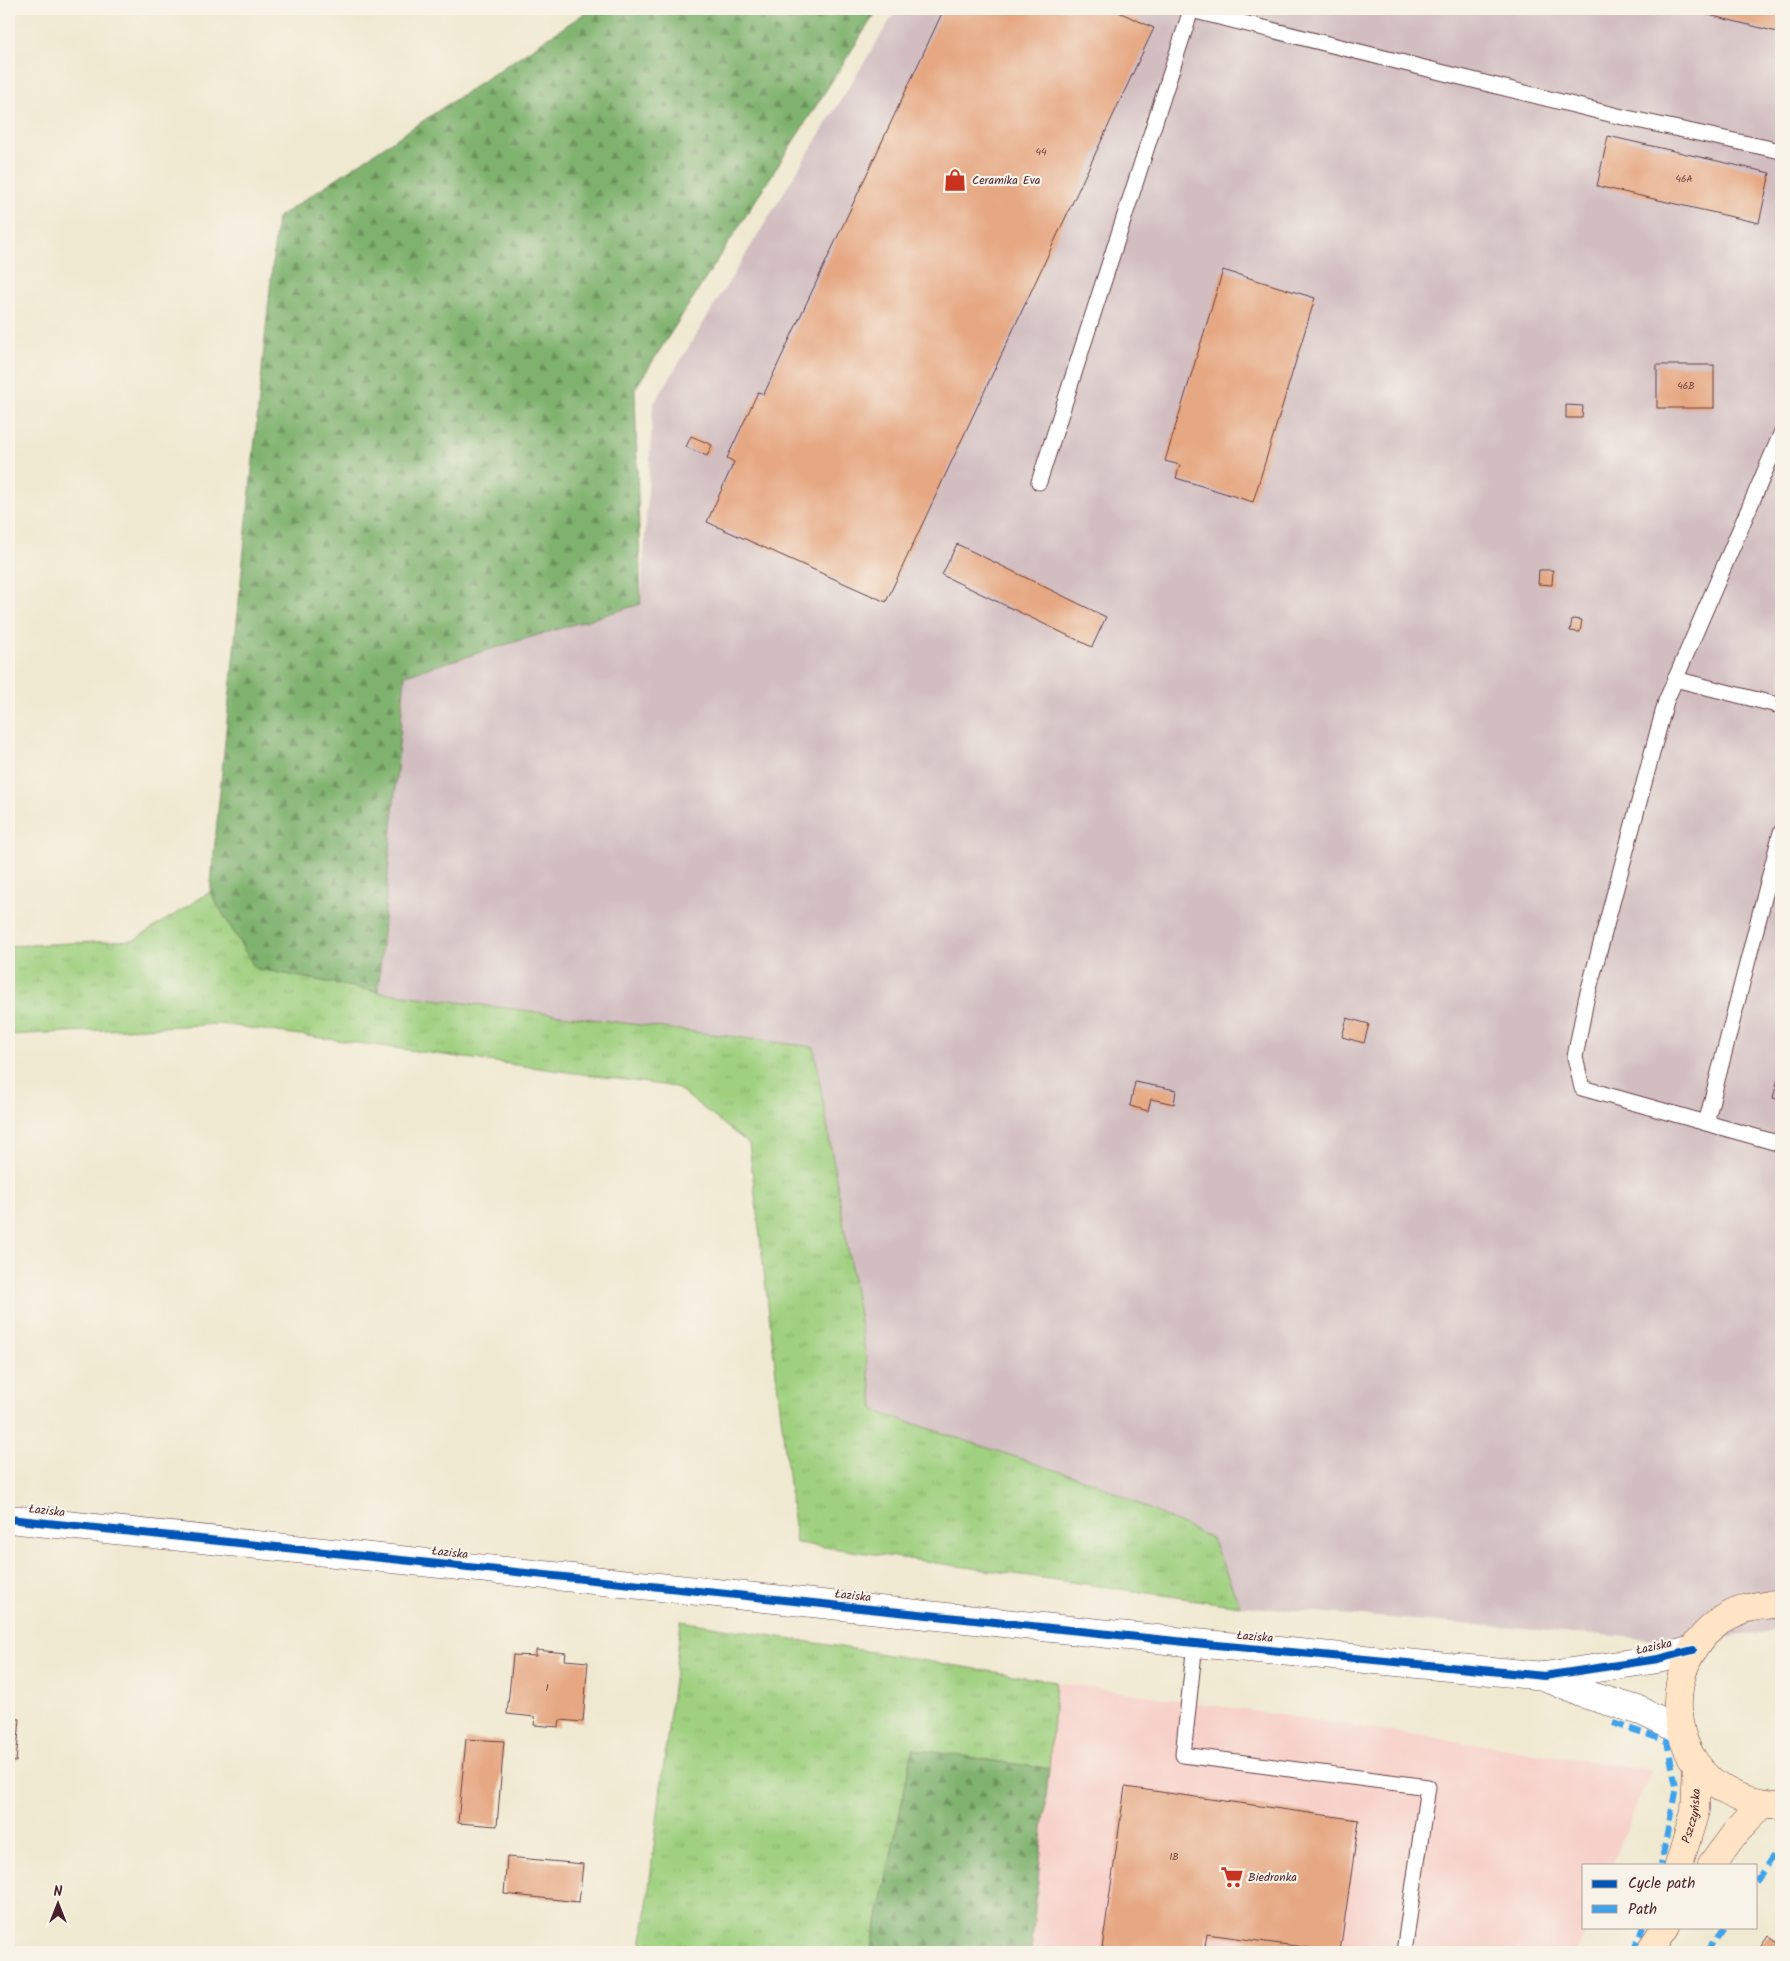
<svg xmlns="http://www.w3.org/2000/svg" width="1790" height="1961" font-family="Kalam,sans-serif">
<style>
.built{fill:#f7d0c9}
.industrial{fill:#d2bec1}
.grass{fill:url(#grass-tufts);stroke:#747855}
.forest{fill:url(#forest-firs);stroke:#64684c}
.building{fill:#e6a883}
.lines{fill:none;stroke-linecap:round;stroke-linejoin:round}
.service-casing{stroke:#633d44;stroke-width:17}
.tertiary-casing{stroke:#633d44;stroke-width:29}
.secondary-casing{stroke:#633d44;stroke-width:29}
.service{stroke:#fff;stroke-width:15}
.tertiary{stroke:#fff;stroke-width:28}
.secondary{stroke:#ffe4c6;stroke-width:28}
.quiet{stroke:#40a2eb;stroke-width:6;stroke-dasharray:12 6;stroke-linecap:butt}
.cycleway-casing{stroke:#f7f3e8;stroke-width:11}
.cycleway{stroke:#0057b8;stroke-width:8}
.labels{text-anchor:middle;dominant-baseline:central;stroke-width:4.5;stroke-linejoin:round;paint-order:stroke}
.number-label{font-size:10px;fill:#714141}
.poi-label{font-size:12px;fill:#4a1f2b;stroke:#f7f3e8;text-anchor:start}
.street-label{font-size:12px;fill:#4a1f2b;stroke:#f7f3e8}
</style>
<defs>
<pattern id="grass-tufts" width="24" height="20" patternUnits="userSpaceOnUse" patternTransform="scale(1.25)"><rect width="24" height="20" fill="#9fd07f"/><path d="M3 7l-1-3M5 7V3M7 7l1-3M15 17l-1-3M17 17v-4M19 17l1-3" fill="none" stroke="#8ab26e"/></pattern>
<pattern id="forest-firs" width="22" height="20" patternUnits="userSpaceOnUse" patternTransform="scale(1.25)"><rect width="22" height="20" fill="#7fb26e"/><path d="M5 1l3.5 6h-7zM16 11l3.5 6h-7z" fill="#6a905b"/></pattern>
</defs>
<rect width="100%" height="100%" fill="#f7f3e8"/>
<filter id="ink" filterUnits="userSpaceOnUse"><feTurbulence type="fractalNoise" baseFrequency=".02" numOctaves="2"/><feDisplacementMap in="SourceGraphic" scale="10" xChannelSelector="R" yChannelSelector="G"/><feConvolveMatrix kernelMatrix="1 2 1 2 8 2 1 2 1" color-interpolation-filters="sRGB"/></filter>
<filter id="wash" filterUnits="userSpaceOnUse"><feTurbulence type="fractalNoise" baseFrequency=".0096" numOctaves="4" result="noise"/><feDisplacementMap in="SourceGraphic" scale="20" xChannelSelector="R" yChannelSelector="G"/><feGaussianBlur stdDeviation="1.12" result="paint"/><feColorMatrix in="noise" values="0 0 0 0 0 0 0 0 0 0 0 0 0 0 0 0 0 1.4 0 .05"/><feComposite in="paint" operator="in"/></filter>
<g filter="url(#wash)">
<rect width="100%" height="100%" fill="#f0e9d1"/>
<polygon class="built" points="1056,1682 1651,1770 1612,1865 1584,1865 1584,1927 1586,1927 1576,1952 1031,1952"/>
<polygon class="industrial" points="897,9 1781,9 1781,1628 1700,1643 1240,1606 1212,1539 1095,1483 875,1411 814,1047 378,992 405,675 641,604 653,405"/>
<g class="grass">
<polygon points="210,892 255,968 378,992 814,1047 875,1411 1095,1483 1212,1539 1240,1606 796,1543 749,1144 676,1087 220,1024 9,1035 9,946 134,940"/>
<polygon points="681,1621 1056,1682 1049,1769 913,1749 871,1952 639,1952 644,1929"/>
</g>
<g class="forest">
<polygon points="591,9 878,9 635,389 641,604 405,675 378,992 255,968 210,892 277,218"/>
<polygon points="913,1749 1049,1769 1031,1952 871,1952"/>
</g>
<g id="blocks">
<g class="building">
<polygon points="944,9 1112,9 1154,28 886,602 707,522 734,462 727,458 758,392 764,394"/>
<polygon points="1685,9 1781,9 1781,33"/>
<polygon points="1608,136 1770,173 1759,223 1597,186"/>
<polygon points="1223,270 1315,298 1253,502 1176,478 1180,465 1165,461"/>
<rect x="1657" y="365" width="57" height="43"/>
<polygon points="1566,405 1583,406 1582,418 1566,418"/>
<polygon points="691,436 712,445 707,456 686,447"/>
<polygon points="957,544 1106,617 1092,647 942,575"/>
<polygon points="1539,570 1553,570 1552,585 1538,584"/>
<polygon points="1572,619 1582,620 1580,632 1570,631"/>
<polygon points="1347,1018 1369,1024 1364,1043 1342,1037"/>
<polygon points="1781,1067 1781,1100 1773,1098"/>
<polygon points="1135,1082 1176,1090 1174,1104 1151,1099 1148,1111 1130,1106"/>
<polygon points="536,1650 566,1653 565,1660 588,1662 583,1722 560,1720 559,1727 534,1725 535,1717 507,1714 513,1655 536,1656"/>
<polygon points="9,1718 20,1719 16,1762 9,1761"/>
<polygon points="466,1739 504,1741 497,1826 458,1823"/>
<polygon points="1125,1787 1359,1820 1340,1952 1207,1934 1204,1952 1135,1952 1102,1948"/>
<polygon points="507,1857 583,1864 579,1902 504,1894"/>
<polygon points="1768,1936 1781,1945 1781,1952 1757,1952"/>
</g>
</g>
</g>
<g filter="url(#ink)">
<use href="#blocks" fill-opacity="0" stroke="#633d44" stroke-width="1"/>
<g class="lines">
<defs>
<g id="service">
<polyline points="1781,434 1666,701 1586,1000 1575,1057 1582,1088 1781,1144"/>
<polyline points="1039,482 1191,10 1618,116 1781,151"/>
<polyline points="1675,679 1781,706"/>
<polyline points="1706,1123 1781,832"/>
<polyline points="1195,1643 1183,1755 1428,1787 1404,1952"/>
</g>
<g id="tertiary">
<polyline points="9,1519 1195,1643 1544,1676 1658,1659 1693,1650"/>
<polyline points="1544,1676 1581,1693 1641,1711 1680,1730"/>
</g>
<g id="secondary">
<path d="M1781,1604C1647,1603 1640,1802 1781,1805"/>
<path id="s1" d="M1679,1865L1695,1811L1697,1765"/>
<polyline points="1712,1865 1737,1831 1762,1805"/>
<polyline points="1649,1952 1666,1927"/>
</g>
</defs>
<use href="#service" class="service-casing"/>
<use href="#tertiary" class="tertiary-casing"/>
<use href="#secondary" class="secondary-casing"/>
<use href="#service" class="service"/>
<use href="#tertiary" class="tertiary"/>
<use href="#secondary" class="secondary"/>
<g class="quiet">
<polyline points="1613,1723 1667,1741 1676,1787 1661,1865"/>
<polyline points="1756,1881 1781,1846"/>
<polyline points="1633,1952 1643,1927"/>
<polyline points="1706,1952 1724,1927"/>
</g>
<defs>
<polyline id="cycleway" points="9,1519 1195,1643 1544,1676 1658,1659 1693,1650"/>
</defs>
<use href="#cycleway" class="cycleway-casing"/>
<use href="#cycleway" class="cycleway"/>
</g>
</g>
<defs>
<symbol id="shop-bare" viewBox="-9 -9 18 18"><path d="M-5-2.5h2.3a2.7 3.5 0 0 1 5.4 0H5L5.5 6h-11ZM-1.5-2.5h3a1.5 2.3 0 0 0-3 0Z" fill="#c8321e" stroke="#f7f3e8" stroke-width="2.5" paint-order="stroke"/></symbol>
<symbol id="supermarket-bare" viewBox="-9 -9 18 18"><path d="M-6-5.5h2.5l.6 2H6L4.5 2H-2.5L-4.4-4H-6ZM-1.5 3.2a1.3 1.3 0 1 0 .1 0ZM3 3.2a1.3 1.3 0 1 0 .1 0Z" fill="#c8321e" stroke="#f7f3e8" stroke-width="2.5" paint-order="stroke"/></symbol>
</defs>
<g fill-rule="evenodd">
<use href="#shop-bare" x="939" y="164" width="32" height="32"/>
<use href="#supermarket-bare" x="1216" y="1861" width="32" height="32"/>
</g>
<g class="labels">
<g class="number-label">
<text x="1041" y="152">44</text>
<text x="1684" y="179">46A</text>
<text x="1686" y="386">46B</text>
<text x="547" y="1688">1</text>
<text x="1174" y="1857">1B</text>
</g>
<g class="poi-label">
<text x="972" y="180">Ceramika Eva</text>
<text x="1248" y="1877">Biedronka</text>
</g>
<g class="street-label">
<text transform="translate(47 1511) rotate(6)">Łaziska</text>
<text transform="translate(450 1553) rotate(6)">Łaziska</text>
<text transform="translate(853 1596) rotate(6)">Łaziska</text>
<text transform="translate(1255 1637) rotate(5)">Łaziska</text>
<text transform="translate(1654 1647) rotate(-12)">Łaziska</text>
<text stroke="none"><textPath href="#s1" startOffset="51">Pszczyńska</textPath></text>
</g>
</g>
<rect width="1790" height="1961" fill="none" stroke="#f7f3e8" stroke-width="30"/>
<rect x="1582" y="1864" width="175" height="65" fill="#f7f3e8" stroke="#b29e9c"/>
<rect x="1592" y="1880" width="25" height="8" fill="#0057b8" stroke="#b29e9c"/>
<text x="1628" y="1888" font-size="15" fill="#4a1f2b">Cycle path</text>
<rect x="1592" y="1905" width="25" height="8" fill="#40a2eb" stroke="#b29e9c"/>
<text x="1628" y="1914" font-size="15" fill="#4a1f2b">Path</text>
<g transform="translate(58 1904)" stroke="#f7f3e8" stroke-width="4" paint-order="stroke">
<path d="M0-4L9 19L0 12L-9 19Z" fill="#4a1f2b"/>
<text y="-8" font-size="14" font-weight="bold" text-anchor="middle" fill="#4a1f2b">N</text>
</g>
</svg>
